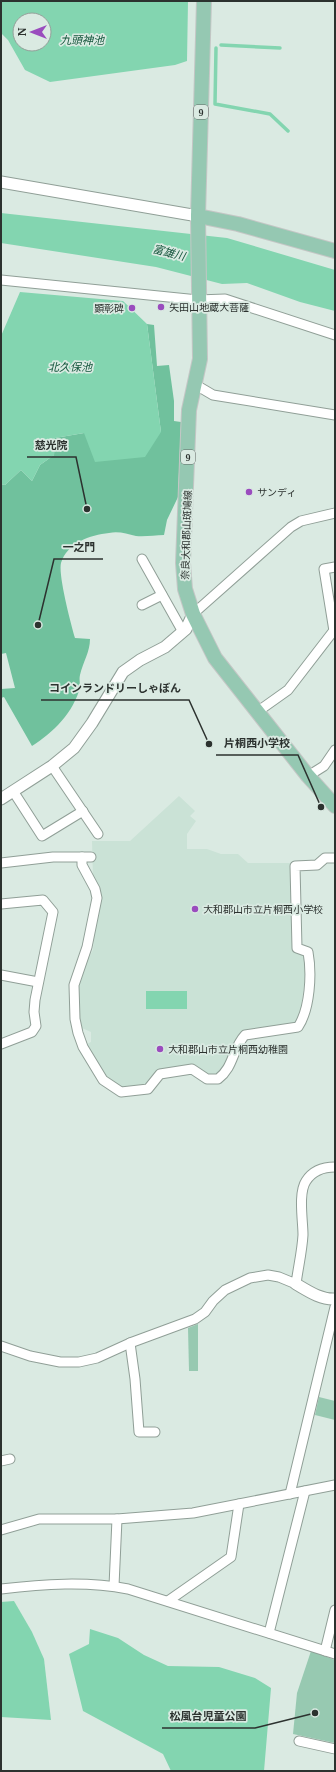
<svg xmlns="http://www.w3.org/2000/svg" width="336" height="1772" font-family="'Noto Serif','Noto Sans JP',serif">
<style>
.built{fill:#cae2d6}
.green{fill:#97c9b1}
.forest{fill:#70c19d}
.water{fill:#83d5b0;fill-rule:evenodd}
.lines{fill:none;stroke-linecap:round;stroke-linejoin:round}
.stream{stroke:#83d5b0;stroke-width:3.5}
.minor-casing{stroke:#909f97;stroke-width:11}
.tertiary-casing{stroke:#909f97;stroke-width:13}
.primary-casing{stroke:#c4c6c5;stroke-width:16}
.minor{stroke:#fff;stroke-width:9}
.tertiary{stroke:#fff;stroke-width:11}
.primary{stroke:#95c8b2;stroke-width:14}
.poi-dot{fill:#9a4cbe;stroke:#daeae2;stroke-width:1.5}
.labels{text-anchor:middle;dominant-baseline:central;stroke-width:3.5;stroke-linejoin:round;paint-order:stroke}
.shield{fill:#daeae2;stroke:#606965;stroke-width:1}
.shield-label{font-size:9px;font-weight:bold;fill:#2c322f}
.poi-label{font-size:10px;fill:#2c322f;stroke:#daeae2;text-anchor:start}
.street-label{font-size:10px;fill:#2c322f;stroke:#daeae2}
.water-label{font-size:11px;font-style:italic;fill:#13543b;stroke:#daeae2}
.leader{fill:none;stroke:#2c322f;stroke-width:1.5}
.callout-dot{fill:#2c322f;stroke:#daeae2;stroke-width:1.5}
.callout-label{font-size:11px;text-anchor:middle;font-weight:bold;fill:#2c322f;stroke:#daeae2;stroke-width:3.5;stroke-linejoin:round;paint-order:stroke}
</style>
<rect width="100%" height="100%" fill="#daeae2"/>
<polygon class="built" points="179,796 195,811 190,816 196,821 187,834 187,849 207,849 221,854 238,854 248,863 290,863 292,951 304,954 305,975 300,1017 294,1026 243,1034 228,1064 219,1075 209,1075 192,1068 159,1071 146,1088 121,1087 102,1074 85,1045 91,1042 91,1032 82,1028 78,1008 77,987 84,966 93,950 95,923 102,896 100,889 93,878 92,841 130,841"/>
<g class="green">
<polygon points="198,1324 198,1371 189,1371 188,1328"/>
<polygon points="319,1397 335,1401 335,1420 315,1415"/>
<polygon points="311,1651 335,1660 335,1743 293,1734 297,1693"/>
</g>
<path class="forest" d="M147,324L154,325L157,366L169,365L174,401V421L181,422L178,497L167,520L164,535C155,535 145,537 136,536C127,534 119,531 109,533C90,535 67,543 61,563C58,575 71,624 75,638L90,639C90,652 83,662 80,675C79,679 80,683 80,687C74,712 53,733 32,746L4,697L1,698V689L15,688L6,653L1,654V484L5,485L21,470L32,481L40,465L54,455L55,438L84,433L161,432Z"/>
<g class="water">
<path d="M1,1H188L187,61L175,65L50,82L25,70L8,40L1,33ZM20,20H44V44H20Z"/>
<polygon points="1,213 227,238 335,270 335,311 300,302 247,283 222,284 156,267 1,243"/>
<polygon points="20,292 123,301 147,324 161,432 145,457 95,462 84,433 55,438 54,455 40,465 32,481 21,470 5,485 1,484 1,336"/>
<rect x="146" y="991" width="41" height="18"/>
<polygon points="14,1601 32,1632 44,1659 51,1720 1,1717 1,1602"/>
<polygon points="90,1629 118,1638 144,1655 168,1666 219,1667 255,1678 271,1688 264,1771 171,1771 163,1754 83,1711 69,1654 89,1644"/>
</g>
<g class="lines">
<g class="stream">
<polyline points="221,45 280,48"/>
<polyline points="216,48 215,104 270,114 288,131"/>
</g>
<defs>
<g id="minor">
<polyline points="1,280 198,300 225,299 335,335"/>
<polyline points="196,385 213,395 335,415"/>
<polyline points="142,559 183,632"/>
<polyline points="142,605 162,595"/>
<polyline points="193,614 291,527 301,521 335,513"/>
<polyline points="334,631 324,569 335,567"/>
<polyline points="257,712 288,690 335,629"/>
<polyline points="52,766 98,834"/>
<polyline points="308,776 324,766 335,750"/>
<polyline points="13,791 42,836 83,811"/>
<path d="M82,857V865L95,889L97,898L87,947L74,985L75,1019L78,1033L83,1047L103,1080L121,1092L148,1089L160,1074L192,1069L207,1079H218C234,1067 232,1049 245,1035L298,1027C310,1009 312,974 308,952L297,948L295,866L317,865L325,858H335"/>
<polyline points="1,863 53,857 91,857"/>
<polyline points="1,904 43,900 53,912 35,1000 34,1012 36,1026 32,1032 1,1044"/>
<polyline points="1,975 38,982"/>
<polyline points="130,1343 135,1379 139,1432 155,1432"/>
<path d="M1,1346L30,1356L60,1362H79L97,1358L130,1343L195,1319L205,1312L213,1301L225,1290L250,1278L268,1275L279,1277L296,1284C298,1268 302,1252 303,1235C303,1221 298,1193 306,1181C313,1170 324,1167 335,1167"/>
<polyline points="1,1461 10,1459"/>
<polyline points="290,1494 335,1307"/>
<polyline points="1,1530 39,1519 117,1519 193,1513 335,1485"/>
<polyline points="114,1586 117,1519"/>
<path d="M1,1589C43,1584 87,1581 128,1589L335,1654"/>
<polyline points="168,1601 231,1557 239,1504"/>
<polyline points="269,1633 305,1491"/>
<polyline points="325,1651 335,1610"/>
<polyline points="299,1741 335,1749"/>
</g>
<g id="tertiary">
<polyline points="1,182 198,216"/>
<polyline points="1,799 52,766 74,748 92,723 123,672 140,660 165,647 186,629 193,614"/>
<path d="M296,1284C308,1291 321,1300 335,1299"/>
</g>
<g id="primary">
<polyline points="204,1 198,216 200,359 189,410 183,563 185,589 193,614 215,658 308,776 335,806"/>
<polyline points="198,216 238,224 335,251"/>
</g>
</defs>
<use href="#minor" class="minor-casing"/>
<use href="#tertiary" class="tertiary-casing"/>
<use href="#primary" class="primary-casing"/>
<use href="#minor" class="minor"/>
<use href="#tertiary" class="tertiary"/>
<use href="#primary" class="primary"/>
</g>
<g class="poi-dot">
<circle cx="161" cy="307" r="4"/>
<circle cx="132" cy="308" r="4"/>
<circle cx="249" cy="492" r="4"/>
<circle cx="195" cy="909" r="4"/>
<circle cx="160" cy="1049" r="4"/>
</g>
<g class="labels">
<g class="shield">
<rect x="194" y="105" width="14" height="14" rx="3"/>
<rect x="181" y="450" width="14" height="14" rx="3"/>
</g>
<g class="shield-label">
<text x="201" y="112">9</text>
<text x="188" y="457">9</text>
</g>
<g class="poi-label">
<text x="169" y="307">矢田山地蔵大菩薩</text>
<text x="124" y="308" text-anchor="end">顕彰碑</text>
<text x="257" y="492">サンディ</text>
<text x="203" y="909">大和郡山市立片桐西小学校</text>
<text x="168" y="1049">大和郡山市立片桐西幼稚園</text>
</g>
<g class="street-label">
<text transform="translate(186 535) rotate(-88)">奈良大和郡山斑鳩線</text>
</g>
<g class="water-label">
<text x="82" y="39">九頭神池</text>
<text transform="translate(169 252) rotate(14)">富雄川</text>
<text x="70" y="366">北久保池</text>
</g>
</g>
<path class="leader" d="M87 509L76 457H27M38 625L54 559H103M209 744L189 700H41M321 807L298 755H216M315 1713L255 1728H162"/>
<g class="callout-dot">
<circle cx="87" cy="509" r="4"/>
<circle cx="38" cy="625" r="4"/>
<circle cx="209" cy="744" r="4"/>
<circle cx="321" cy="807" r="4"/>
<circle cx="315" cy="1713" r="4"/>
</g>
<g class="callout-label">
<text x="51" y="449">慈光院</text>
<text x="79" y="551">一之門</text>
<text x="115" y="692">コインランドリーしゃぼん</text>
<text x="257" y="747">片桐西小学校</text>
<text x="208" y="1720">松風台児童公園</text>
</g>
<rect width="336" height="1772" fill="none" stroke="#2c322f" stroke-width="4"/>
<g transform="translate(32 32) rotate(270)"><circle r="19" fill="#daeae2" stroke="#94a09a"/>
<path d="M0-3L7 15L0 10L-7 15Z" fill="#9a4cbe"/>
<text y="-6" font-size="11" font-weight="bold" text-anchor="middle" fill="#2c322f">N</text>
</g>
</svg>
